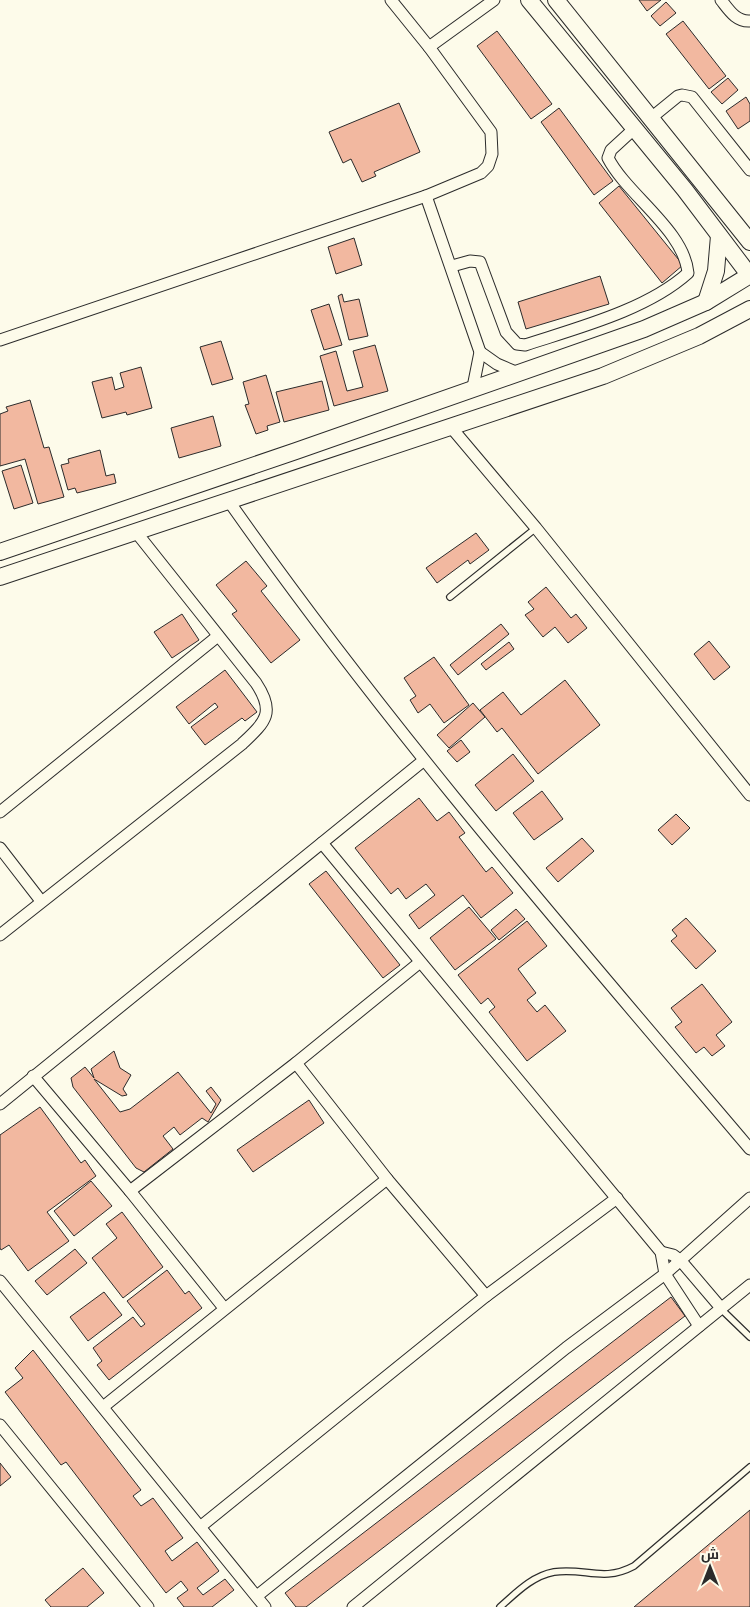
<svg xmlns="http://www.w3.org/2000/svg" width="750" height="1607" font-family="'Exo 2',Cairo,sans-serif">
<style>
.building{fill:#f2b8a0;stroke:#2b2b2b}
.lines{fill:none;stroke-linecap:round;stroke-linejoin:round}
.lane-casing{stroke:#2b2b2b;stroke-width:8}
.street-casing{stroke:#2b2b2b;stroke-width:13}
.secondary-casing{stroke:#2b2b2b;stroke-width:18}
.lane{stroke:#fdfbea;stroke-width:5.5}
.street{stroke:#fdfbea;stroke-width:11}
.secondary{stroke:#fdfbea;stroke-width:16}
</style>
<rect width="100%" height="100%" fill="#fdfbea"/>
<g class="building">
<polygon points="639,0 661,0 647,11"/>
<polygon points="666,2 676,13 660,26 651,16"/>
<polygon points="683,21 726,76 709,89 666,34"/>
<polygon points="497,31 552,104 531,119 477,46"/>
<polygon points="728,78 738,90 722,104 711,92"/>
<polygon points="746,97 750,104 750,121 738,129 726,111"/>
<polygon points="399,103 420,152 374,172 376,176 362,182 351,159 343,163 329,132"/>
<polygon points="559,108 613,181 594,195 541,122"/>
<polygon points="619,186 683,265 662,283 599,203"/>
<polygon points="354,238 362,265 336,274 328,247"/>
<polygon points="600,276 609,304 526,329 518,302"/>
<polygon points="342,294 344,302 359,299 368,336 349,340 338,296"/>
<polygon points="329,304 342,345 324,350 311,310"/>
<polygon points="221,341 233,379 212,385 200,347"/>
<polygon points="375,345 388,391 334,406 320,356 336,351 347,391 363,387 353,351"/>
<polygon points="141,367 152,408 127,415 126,412 102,418 92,382 112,377 115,390 124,387 120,373"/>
<polygon points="266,375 280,422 267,426 268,430 256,434 245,405 249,404 243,382"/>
<polygon points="322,381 329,410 284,422 276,392"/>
<polygon points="30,400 44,448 49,447 64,497 38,504 25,459 0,466 0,414 8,411 6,407"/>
<polygon points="213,416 221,446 179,458 171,428"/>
<polygon points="100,450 106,476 114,474 116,483 77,493 75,488 68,490 61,465 69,463 68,459"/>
<polygon points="21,465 33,503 14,509 2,471"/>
<polygon points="476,533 489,550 470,564 468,560 437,583 426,568"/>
<polygon points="246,561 267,586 261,591 300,640 271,663 232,614 237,611 216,585"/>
<polygon points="546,587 571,618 576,614 587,628 568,643 555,627 543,637 525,615 534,609 528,602"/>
<polygon points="182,614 199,640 172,658 154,632"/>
<polygon points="501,624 509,634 458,675 450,665"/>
<polygon points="709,641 730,667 714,680 694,654"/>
<polygon points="509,642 514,649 486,670 481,664"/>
<polygon points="434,657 469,705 444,723 430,704 418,713 410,700 416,696 404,678"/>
<polygon points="225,670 257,712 245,721 242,718 205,745 191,727 218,707 215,703 189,724 176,707"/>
<polygon points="565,680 600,725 538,774 502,728 497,732 480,710 503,692 521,715"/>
<polygon points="473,703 485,717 449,748 437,735"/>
<polygon points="461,740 470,752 457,762 447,751"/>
<polygon points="513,754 534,781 496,811 475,785"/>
<polygon points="542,791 563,819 534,840 513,813"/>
<polygon points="419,798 437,821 449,812 465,833 459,837 486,872 492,867 513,893 481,918 463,895 419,929 409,915 435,895 426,884 406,899 398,888 391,894 355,848"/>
<polygon points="676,814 690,828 672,845 658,830"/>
<polygon points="582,838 594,851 558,882 546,868"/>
<polygon points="326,871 400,965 383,978 309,884"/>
<polygon points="469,907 496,939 455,970 430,938"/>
<polygon points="516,909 525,919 499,940 491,930"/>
<polygon points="686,918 716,951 696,969 671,941 677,936 672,930"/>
<polygon points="527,921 547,946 518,969 536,993 527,1000 537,1012 545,1005 566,1031 527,1061 489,1012 495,1007 488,998 481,1004 458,975"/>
<polygon points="702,984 732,1022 716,1035 725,1046 712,1056 704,1047 696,1053 675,1027 682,1022 671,1008"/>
<polygon points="114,1051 120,1068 131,1075 123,1089 127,1095 122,1096 94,1079 120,1112 130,1109 178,1072 211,1113 216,1104 206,1091 211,1087 221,1100 208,1122 202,1118 180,1135 174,1127 163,1136 173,1149 144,1172 136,1168 73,1087 71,1078 85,1067 94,1078 91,1069"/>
<polygon points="309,1100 324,1123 253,1172 237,1150"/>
<polygon points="40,1107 81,1163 85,1160 96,1176 47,1212 69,1241 28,1271 9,1245 1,1250 0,1248 0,1135"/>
<polygon points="91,1181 112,1206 74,1236 54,1211"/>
<polygon points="122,1212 163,1267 123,1298 92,1258 117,1238 106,1224"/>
<polygon points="75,1249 87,1263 47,1295 35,1281"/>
<polygon points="167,1270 185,1294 189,1291 202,1308 109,1380 97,1365 102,1361 93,1348 133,1317 141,1327 145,1324 127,1301"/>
<polygon points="104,1292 122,1315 88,1341 70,1317"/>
<polygon points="671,1297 685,1316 306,1607 296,1607 285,1593"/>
<polygon points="33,1350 141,1490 133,1496 141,1506 153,1498 183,1538 165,1551 172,1561 197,1542 219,1571 197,1588 203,1595 225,1579 234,1590 212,1607 184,1607 177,1598 188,1590 181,1581 166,1593 66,1462 61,1465 5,1392 23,1378 15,1368"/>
<polygon points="0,1463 11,1477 0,1486"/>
<polygon points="750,1510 750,1607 634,1607"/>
<polygon points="83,1568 104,1593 87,1607 51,1607 45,1600"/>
</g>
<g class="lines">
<defs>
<g id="lane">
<polyline points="450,597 536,528"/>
<polyline points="721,1309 750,1337"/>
<path d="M500,1607C516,1593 532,1576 554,1572C585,1567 602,1583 634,1566L750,1467"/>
</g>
<g id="street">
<path d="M721,0C729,10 736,22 750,21"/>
<polyline points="429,47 494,0"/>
<polyline points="651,118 678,96 682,95 692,97 750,170"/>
<polyline points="426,196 480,352 473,387"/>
<path d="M452,266L470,261L480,262L506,332L517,344L525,345C577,328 647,310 688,273C684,230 627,195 608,158L611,150L635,128"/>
<polyline points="0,340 426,196 481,173 488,166 492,154 491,132 429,47 391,0"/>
<polyline points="480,352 497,364 518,373"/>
<polyline points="450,426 536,528 750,795"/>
<path d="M228,500C388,728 570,937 750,1149"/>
<polyline points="0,812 218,636"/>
<polyline points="322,843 661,1252 665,1274 699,1326"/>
<polyline points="0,848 41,901"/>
<path d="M0,935L242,744C265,722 276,713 256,683L136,532"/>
<polyline points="296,1063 387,1179 486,1296"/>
<polyline points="33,1076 130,1191 224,1308"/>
<polyline points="0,1104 423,761"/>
<polyline points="130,1191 296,1063 419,963"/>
<polyline points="661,1252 673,1255 681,1261 721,1308"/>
<polyline points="0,1281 265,1607"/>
<polyline points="103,1407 387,1179"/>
<polyline points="0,1425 148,1607"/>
<polyline points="200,1527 486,1296 617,1198"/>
<polyline points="257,1596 566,1348 665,1274 750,1198"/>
<polyline points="353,1607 750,1285"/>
</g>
<g id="secondary">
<polyline points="529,0 685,190 750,276"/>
<polyline points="556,0 750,242"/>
<polyline points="706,302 716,271 719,236"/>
<polyline points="0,552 296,451 644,329 706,302 750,275"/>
<polyline points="0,577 603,376 699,336 750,309"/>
</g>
</defs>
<use href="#lane" class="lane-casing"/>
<use href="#street" class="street-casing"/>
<use href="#secondary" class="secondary-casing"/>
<use href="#lane" class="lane"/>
<use href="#street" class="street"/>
<use href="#secondary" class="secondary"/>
</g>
<g transform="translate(710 1567)" stroke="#fdfbea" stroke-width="4" paint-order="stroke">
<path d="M0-4L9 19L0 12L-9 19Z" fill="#2b2b2b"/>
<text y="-8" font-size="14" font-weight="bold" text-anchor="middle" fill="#2b2b2b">ش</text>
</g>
</svg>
